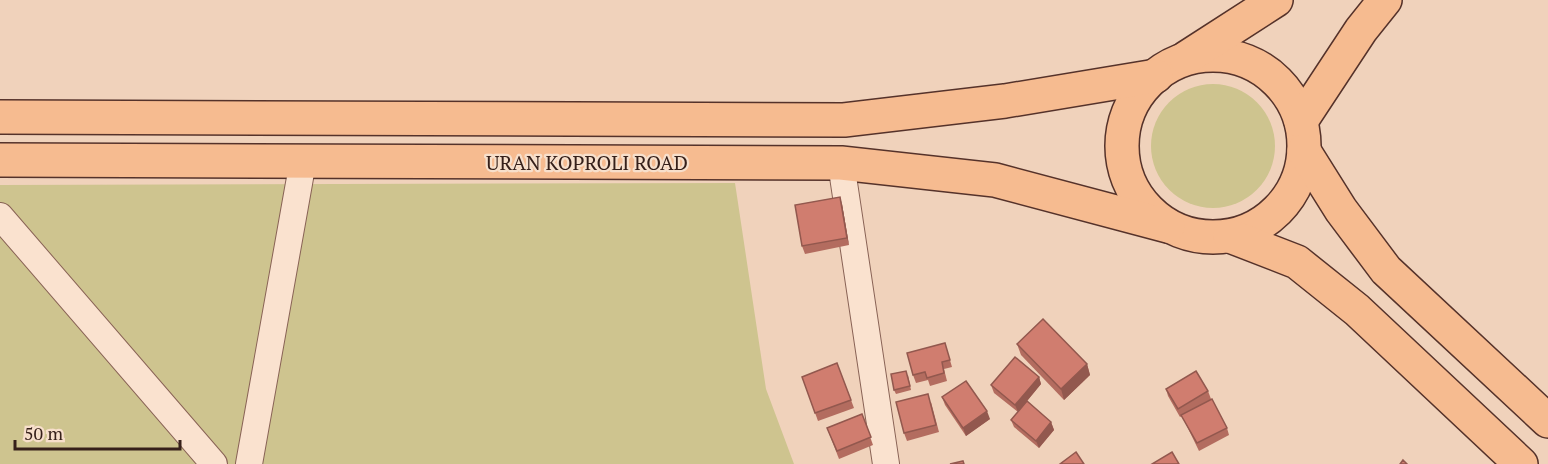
<svg xmlns="http://www.w3.org/2000/svg" width="1548" height="464" font-family="'PT Serif',serif">
<style>
.green{fill:#cec48f}
.lines{fill:none;stroke-linecap:round;stroke-linejoin:round}
.minor-casing{stroke:#886255;stroke-width:28}
.major-casing{stroke:#55322a;stroke-width:36}
.minor{stroke:#fae2cf;stroke-width:26}
.major{stroke:#f6bb90;stroke-width:33}
.wall{fill:#b36c5f}
.shaded-wall{fill:#92584e}
.building{fill:#d07d6f;stroke:#92584e;stroke-width:1.5}
.labels{text-anchor:middle;dominant-baseline:central;stroke-width:4.5;stroke-linejoin:round;paint-order:stroke}
.street-label{font-size:20px;fill:#36201a;stroke:#f7dfcb}
</style>
<rect width="100%" height="100%" fill="#f0d2bb"/>
<g class="green">
<circle cx="1213" cy="146" r="62"/>
<polygon points="735,183 766,389 794,464 0,464 0,185"/>
</g>
<g class="lines">
<defs>
<g id="minor">
<polyline points="841,163 886,464"/>
<polyline points="0,216 214,464"/>
<polyline points="249,464 303,161"/>
</g>
<g id="major">
<circle cx="1213" cy="146" r="91"/>
<polyline points="1186,58 1276,0"/>
<polyline points="0,117 844,120 1005,101 1156,76"/>
<polyline points="1301,121 1361,30 1385,0"/>
<polyline points="1304,151 1341,210 1386,270 1548,421"/>
<polyline points="0,160 841,163 995,180 1168,226"/>
<polyline points="1230,236 1297,262 1357,310 1521,464"/>
</g>
</defs>
<use href="#minor" class="minor-casing"/>
<use href="#major" class="major-casing"/>
<use href="#minor" class="minor"/>
<use href="#major" class="major"/>
</g>
<g class="wall">
<polygon points="842,204 849,245 805,254 802,246"/>
<polygon points="945,343 952,367 944,369 947,381 930,386 928,380 916,383 913,375"/>
<polygon points="1017,344 1087,364 1090,375 1064,400 1021,355"/>
<polygon points="837,363 854,408 818,421 802,377"/>
<polygon points="908,375 911,390 896,394 894,390"/>
<polygon points="1039,377 1041,384 1027,401 1051,422 1054,430 1039,448 1014,427 1011,420 1018,412 994,393 991,385"/>
<polygon points="1166,389 1208,391 1211,399 1227,428 1229,435 1199,451 1182,416 1180,417 1168,396"/>
<polygon points="942,397 990,419 966,436 945,405"/>
<polygon points="931,402 939,432 907,441 904,433"/>
<polygon points="862,414 873,445 839,459 827,428"/>
</g>
<g class="shaded-wall">
<polygon points="840,197 842,204 849,245 847,238"/>
<polygon points="1087,364 1090,375 1064,400 1061,389"/>
<polygon points="1039,377 1041,384 1018,412 1015,405"/>
<polygon points="987,411 990,419 966,436 963,428"/>
<polygon points="1051,422 1054,430 1039,448 1036,441"/>
</g>
<g class="building">
<polygon points="840,197 847,238 802,246 795,205"/>
<polygon points="1043,319 1087,364 1061,389 1017,344"/>
<polygon points="945,343 950,360 942,362 944,373 927,378 925,372 913,375 907,353"/>
<polygon points="1015,357 1039,377 1015,405 991,385"/>
<polygon points="837,363 851,400 815,413 802,377"/>
<polygon points="906,371 910,386 894,390 891,374"/>
<polygon points="1196,371 1208,391 1178,409 1166,389"/>
<polygon points="966,381 987,411 963,428 942,397"/>
<polygon points="928,394 936,425 904,433 896,402"/>
<polygon points="1212,399 1227,428 1197,443 1181,415"/>
<polygon points="1027,401 1051,422 1036,441 1011,420"/>
<polygon points="862,414 871,437 837,451 827,428"/>
<polygon points="1076,452 1084,464 1060,464"/>
<polygon points="1172,452 1179,464 1152,464"/>
<polygon points="1403,460 1407,464 1400,464"/>
<polygon points="963,461 964,464 950,464"/>
</g>
<g class="labels">
<g class="street-label">
<text x="587" y="162">URAN KOPROLI ROAD</text>
</g>
</g>
<path d="M15 440v9h165v-9" fill="none" stroke="#36201a" stroke-width="3"/>
<text x="24" y="440" font-size="18" fill="#36201a" stroke="#f7dfcb" stroke-width="4.5" paint-order="stroke">50 m</text>
</svg>
